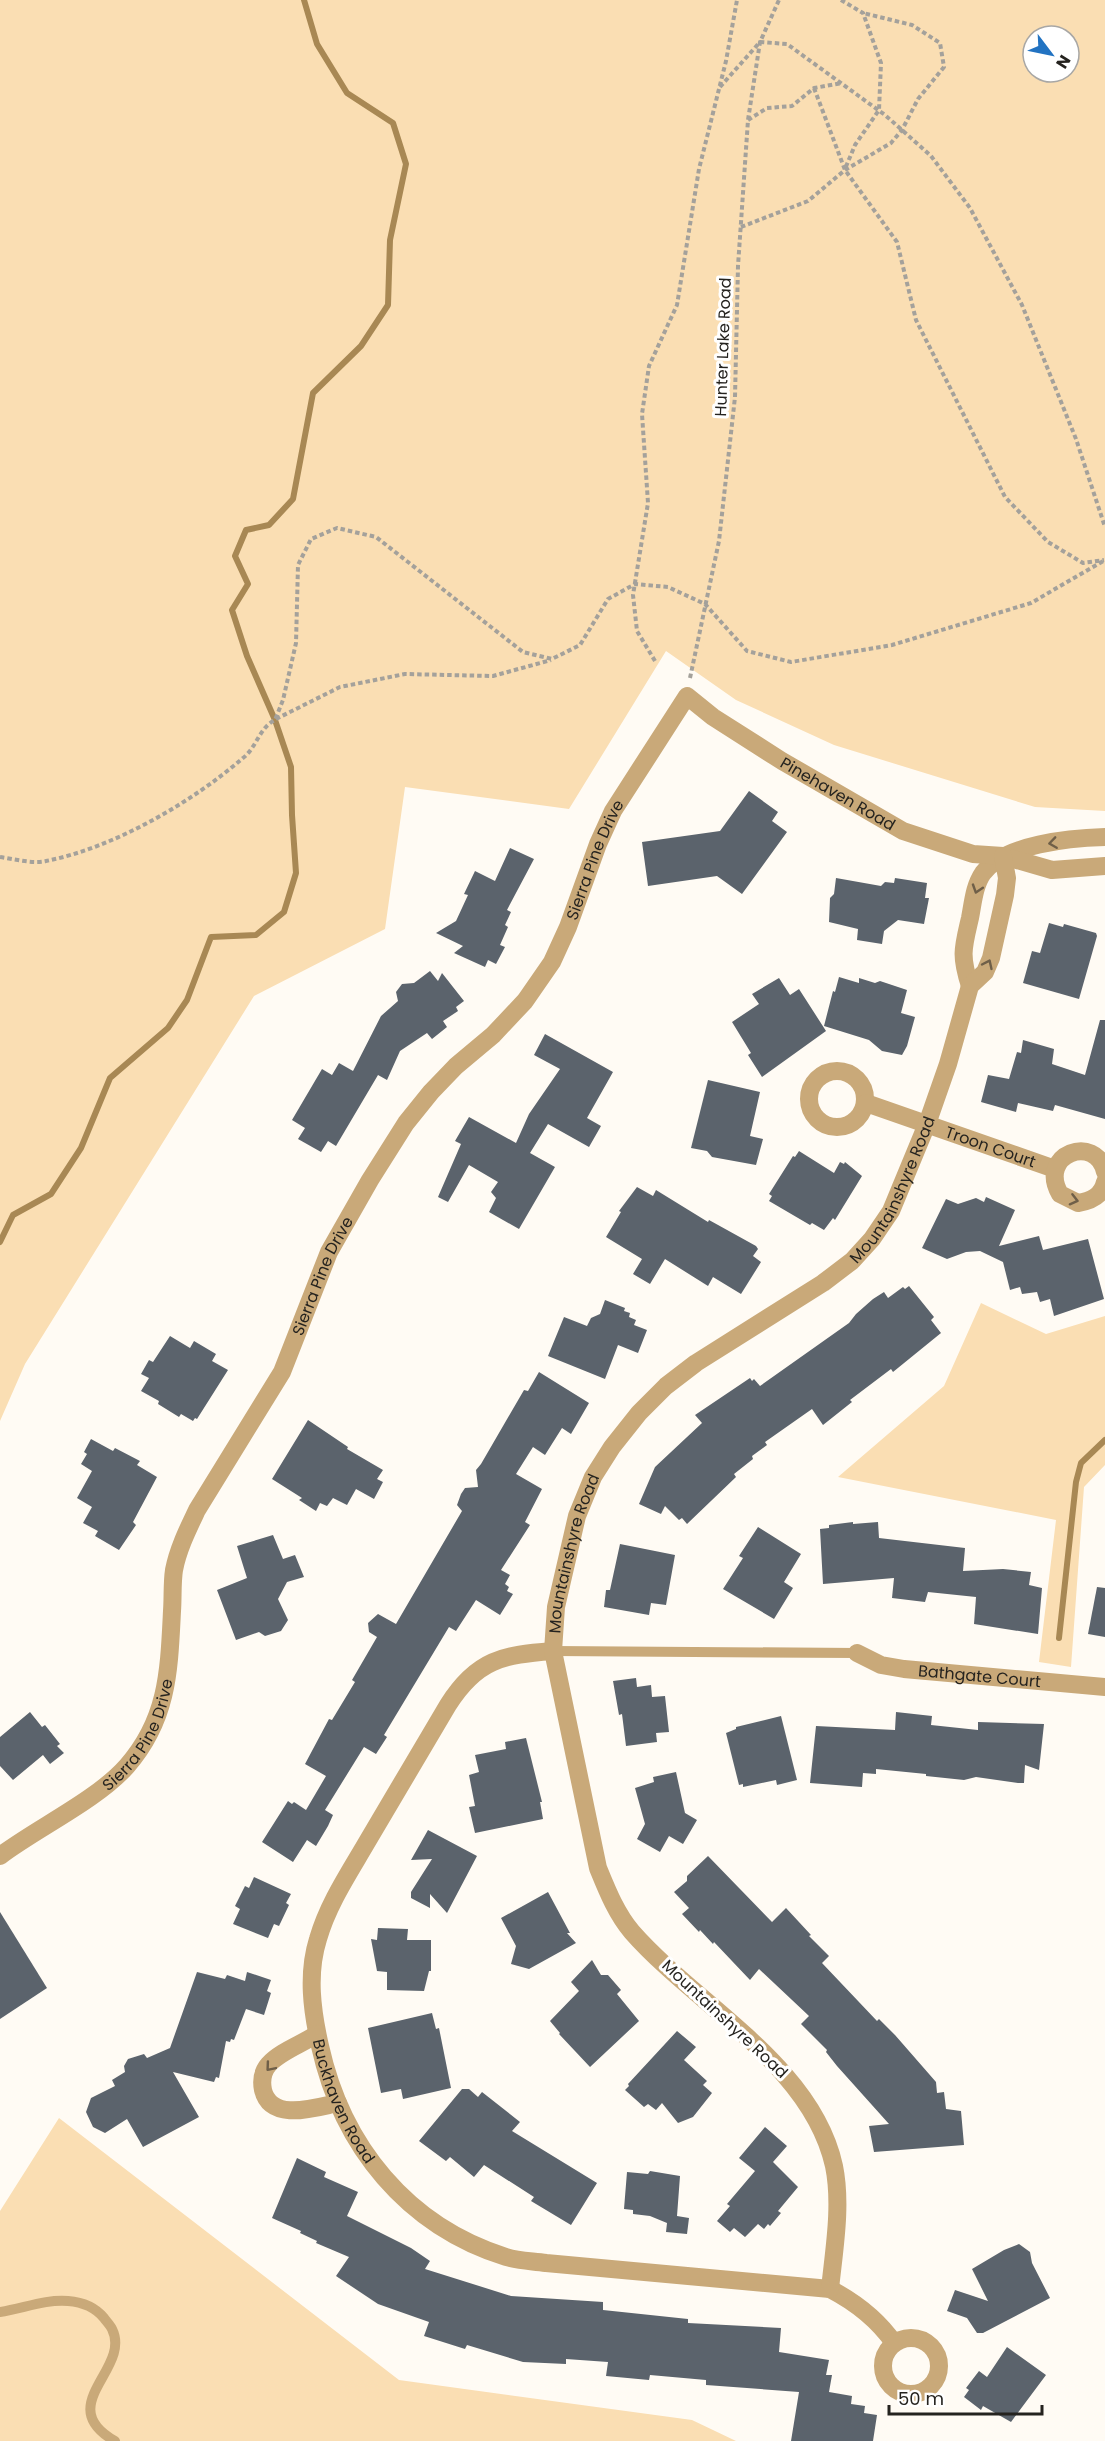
<svg xmlns="http://www.w3.org/2000/svg" width="1105" height="2441" font-family="Poppins,sans-serif">
<style>
.green{fill:#fadeb3;fill-rule:evenodd}
.lines{fill:none;stroke-linecap:round;stroke-linejoin:round}
.stream{stroke:#a88854;stroke-width:6}
.building{fill:#5b636c}
.path{stroke:#a4a19b;stroke-width:4;stroke-dasharray:4.5 3;stroke-linecap:butt}
.service{stroke:#c9a979;stroke-width:10}
.minor{stroke:#c9a979;stroke-width:18}
.oneway{stroke:#6f5f48}
.labels{text-anchor:middle;dominant-baseline:central;stroke-width:6;stroke-linejoin:round;paint-order:stroke}
.street-label{font-size:16px;fill:#25231f;stroke:#fff}
</style>
<rect width="100%" height="100%" fill="#fffbf4"/>
<g class="green">
<path d="M0,0H1105V811L1035,807L834,745L736,700L666,651L569,809L405,787L385,929L254,996L25,1364L0,1421ZM1033,36H1069V72H1033Z"/>
<polygon points="981,1303 1046,1334 1105,1316 1105,1465 1084,1487 1071,1667 1039,1662 1056,1520 838,1477 944,1386"/>
<polygon points="59,2118 399,2380 692,2420 736,2441 0,2441 0,2211"/>
</g>
<g class="lines">
<g class="stream">
<polyline points="0,1242 13,1215 51,1194 81,1148 110,1078 168,1028 187,1000 211,937 256,935 284,912 296,873 292,815 291,767 275,720 247,656 232,610 248,584 235,556 246,530 269,525 293,499 313,393 361,346 388,305 390,240 406,164 393,123 347,93 317,44 304,0"/>
<polyline points="1059,1638 1076,1482 1081,1463 1105,1440"/>
</g>
</g>
<g class="building">
<polygon points="749,791 778,812 772,821 787,832 742,894 717,876 648,886 642,842 720,831"/>
<polygon points="510,848 534,859 507,910 511,912 505,925 508,927 500,945 505,947 496,964 488,960 485,967 454,953 463,946 436,933 456,921 468,895 464,894 475,871 495,881"/>
<polygon points="836,878 881,886 885,882 894,883 895,878 927,883 925,898 929,898 924,924 898,920 884,931 882,944 857,940 858,929 829,922 830,898 834,894"/>
<polygon points="1049,923 1063,927 1064,924 1096,933 1097,936 1079,999 1023,983 1032,951 1040,953"/>
<polygon points="430,971 438,981 442,973 464,1001 456,1007 458,1011 443,1021 447,1027 432,1039 427,1033 400,1051 387,1080 378,1075 336,1146 328,1141 321,1152 298,1139 305,1128 292,1120 322,1069 332,1075 339,1063 353,1071 381,1016 398,1001 396,992 402,984 414,983"/>
<polygon points="839,977 859,983 859,978 875,983 880,981 907,990 901,1013 915,1017 907,1046 902,1055 882,1051 869,1040 824,1026 833,991 835,992"/>
<polygon points="779,978 790,995 799,989 826,1031 762,1077 748,1055 751,1053 732,1022 759,1004 752,994"/>
<polygon points="1100,1020 1105,1020 1105,1119 1055,1105 1053,1111 1018,1103 1016,1112 981,1102 988,1075 1009,1079 1017,1052 1021,1053 1023,1040 1054,1049 1052,1064 1085,1075"/>
<polygon points="545,1034 613,1072 587,1118 601,1126 589,1147 548,1124 530,1153 555,1167 519,1229 489,1212 496,1198 491,1192 498,1182 469,1165 448,1202 438,1197 461,1144 455,1141 469,1117 516,1143 529,1114 560,1069 534,1055"/>
<polygon points="708,1080 760,1092 750,1136 763,1139 756,1165 712,1157 707,1151 691,1148"/>
<polygon points="799,1151 834,1173 840,1162 844,1164 845,1162 862,1176 835,1220 833,1218 824,1230 812,1223 810,1225 769,1201 772,1196 769,1194 793,1156 795,1157"/>
<polygon points="637,1187 653,1196 656,1190 708,1222 709,1220 756,1246 758,1249 753,1256 761,1262 741,1294 713,1277 708,1286 665,1259 650,1284 633,1274 642,1259 606,1237 621,1212 619,1211"/>
<polygon points="986,1197 1015,1210 999,1246 1039,1236 1043,1250 1088,1239 1104,1299 1054,1316 1050,1299 1040,1302 1037,1292 1022,1294 1020,1287 1010,1290 1003,1262 980,1251 966,1252 947,1259 922,1248 946,1199 958,1204 976,1198 984,1202"/>
<polygon points="909,1286 934,1317 931,1320 941,1333 893,1372 891,1369 850,1400 852,1402 823,1425 812,1409 765,1442 767,1445 752,1456 753,1459 734,1474 736,1477 687,1524 682,1518 679,1520 665,1506 661,1514 639,1504 655,1467 702,1423 695,1415 750,1378 752,1381 754,1379 760,1386 849,1323 856,1314 873,1299 884,1292 888,1298 903,1287 905,1289"/>
<polygon points="605,1300 625,1308 624,1311 630,1313 629,1317 636,1320 634,1325 647,1330 638,1353 618,1345 605,1379 548,1356 564,1317 587,1326 591,1318 600,1314"/>
<polygon points="170,1336 190,1348 194,1341 216,1354 212,1361 228,1370 197,1419 195,1418 193,1421 181,1414 179,1417 158,1404 159,1401 141,1391 149,1378 141,1374 149,1360 153,1362"/>
<polygon points="539,1372 589,1403 571,1434 562,1428 545,1455 533,1447 516,1474 542,1489 525,1522 530,1525 501,1570 510,1575 505,1584 509,1587 507,1591 513,1594 500,1615 476,1600 456,1631 449,1627 384,1735 387,1737 376,1754 364,1747 325,1810 333,1815 328,1826 316,1846 307,1840 293,1862 262,1842 288,1801 292,1804 294,1802 306,1810 326,1776 305,1764 329,1719 332,1720 355,1682 352,1680 377,1637 369,1632 368,1623 378,1614 396,1624 462,1511 457,1505 461,1494 465,1488 478,1487 476,1470 481,1464 524,1390 528,1391"/>
<polygon points="308,1420 348,1447 347,1449 383,1470 377,1479 383,1482 374,1499 356,1489 347,1505 333,1498 327,1506 320,1503 316,1511 299,1500 302,1498 272,1479"/>
<polygon points="91,1439 113,1451 115,1448 140,1461 137,1465 157,1477 133,1522 136,1525 119,1550 95,1536 98,1531 83,1523 92,1507 77,1498 92,1471 81,1464 87,1454 84,1452"/>
<polygon points="853,1522 853,1524 878,1522 879,1538 965,1548 963,1571 1003,1569 1031,1572 1029,1585 1042,1588 1038,1634 974,1624 976,1597 928,1592 925,1602 892,1598 894,1578 823,1584 820,1529 829,1528 829,1525"/>
<polygon points="758,1527 801,1554 784,1582 793,1588 774,1619 723,1589 743,1558 739,1556"/>
<polygon points="273,1535 283,1559 295,1555 304,1577 287,1582 278,1599 288,1620 281,1631 265,1636 259,1632 236,1640 217,1590 247,1578 237,1546"/>
<polygon points="620,1544 675,1555 666,1605 651,1603 649,1615 604,1607 606,1590 610,1590"/>
<polygon points="1097,1587 1105,1588 1105,1637 1088,1634"/>
<polygon points="636,1678 637,1687 651,1685 652,1697 665,1696 669,1732 656,1733 657,1742 626,1746 622,1714 619,1715 613,1681"/>
<polygon points="30,1712 42,1727 45,1725 60,1744 57,1746 64,1753 50,1764 43,1755 13,1780 0,1766 0,1737"/>
<polygon points="896,1712 932,1716 931,1725 978,1730 978,1722 1044,1724 1039,1770 1025,1765 1024,1783 1018,1783 976,1777 964,1780 926,1776 926,1774 876,1769 876,1774 863,1773 862,1787 810,1783 816,1726 895,1730"/>
<polygon points="781,1716 797,1780 777,1785 776,1780 743,1787 743,1784 739,1785 726,1733 736,1729 736,1727"/>
<polygon points="526,1738 542,1802 540,1802 543,1819 475,1833 469,1807 475,1806 469,1775 479,1772 475,1755 506,1749 505,1742"/>
<polygon points="676,1772 685,1813 697,1820 683,1844 669,1836 660,1852 637,1839 645,1824 635,1788 654,1782 653,1777"/>
<polygon points="428,1830 477,1856 447,1913 430,1894 430,1908 411,1898 411,1892 432,1859 411,1860"/>
<polygon points="708,1856 772,1922 786,1908 811,1935 809,1936 829,1956 822,1963 877,2021 879,2019 895,2035 936,2082 937,2093 944,2092 946,2109 961,2111 964,2145 874,2152 869,2126 889,2124 837,2066 826,2052 827,2050 801,2024 809,2016 759,1969 750,1980 714,1942 713,1944 700,1930 699,1932 682,1914 689,1908 674,1892 687,1881 687,1876"/>
<polygon points="254,1877 291,1894 286,1903 289,1905 279,1926 274,1924 268,1938 233,1924 240,1909 235,1906 245,1886 249,1888"/>
<polygon points="548,1892 570,1933 567,1933 576,1943 529,1969 511,1964 516,1946 501,1918"/>
<polygon points="0,1912 47,1988 0,2019"/>
<polygon points="378,1928 408,1929 407,1940 431,1940 431,1971 429,1971 424,1991 387,1990 387,1972 377,1971 371,1939 377,1940"/>
<polygon points="592,1960 601,1975 608,1975 621,1990 617,1994 639,2021 590,2067 559,2034 560,2033 550,2021 579,1991 571,1982"/>
<polygon points="197,1972 225,1979 227,1975 245,1981 247,1972 271,1980 267,1991 271,1993 264,2015 246,2009 234,2040 231,2039 230,2042 226,2041 219,2078 216,2077 214,2082 173,2072 199,2117 143,2147 127,2119 105,2133 93,2127 86,2112 91,2098 115,2086 112,2080 125,2072 124,2066 128,2059 144,2054 147,2058 170,2048"/>
<polygon points="432,2013 436,2029 439,2028 451,2088 403,2099 401,2089 381,2093 368,2028"/>
<polygon points="677,2031 696,2047 684,2060 707,2081 703,2085 712,2093 693,2117 678,2123 662,2103 656,2110 648,2104 644,2107 625,2090 629,2086 628,2084"/>
<polygon points="462,2089 469,2089 478,2097 482,2092 520,2122 512,2131 597,2183 571,2225 531,2201 534,2197 484,2165 474,2177 450,2157 446,2161 419,2141"/>
<polygon points="765,2127 787,2146 773,2162 798,2187 778,2211 781,2213 770,2226 768,2224 764,2229 758,2224 745,2237 734,2228 730,2232 717,2221 730,2206 727,2204 755,2171 739,2158"/>
<polygon points="297,2158 326,2172 324,2177 358,2192 347,2216 411,2248 430,2261 425,2269 511,2296 603,2302 603,2310 688,2319 688,2323 781,2328 779,2352 829,2360 826,2375 832,2375 829,2392 852,2396 851,2404 865,2406 864,2413 877,2415 873,2441 791,2441 799,2392 706,2385 706,2380 650,2375 649,2380 606,2376 608,2362 566,2359 566,2364 523,2362 467,2345 465,2349 424,2336 429,2322 378,2304 336,2276 349,2257 316,2243 317,2241 300,2233 301,2231 272,2218"/>
<polygon points="650,2171 680,2176 677,2216 689,2218 687,2234 666,2232 667,2223 650,2216 633,2214 633,2210 624,2209 627,2172 648,2174"/>
<polygon points="1019,2244 1030,2252 1032,2263 1050,2298 983,2333 977,2333 967,2318 947,2311 955,2290 988,2301 972,2269 1004,2250"/>
<polygon points="1007,2347 1046,2375 1011,2422 983,2406 981,2410 964,2397 969,2390 966,2388 979,2371 987,2377"/>
</g>
<g class="lines">
<g class="path">
<polyline points="841,0 863,13 881,63 879,110 855,145 845,169"/>
<polyline points="720,87 760,42 787,44 885,115 931,156 970,208 1022,305 1076,439 1105,527"/>
<polyline points="814,88 845,170 897,242 916,320 1005,497 1048,542 1083,563 1104,560"/>
<polyline points="748,120 767,108 792,106 814,88 842,83"/>
<polyline points="741,227 808,201 845,170 891,143 902,130 918,99 944,67 940,43 912,25 863,13"/>
<polyline points="655,661 637,631 633,595 648,503 642,414 649,366 677,305 699,169 726,61 737,0"/>
<polyline points="690,678 719,541 735,397 738,266 748,120 760,42 779,0"/>
<polyline points="276,719 340,687 405,674 493,676 551,660"/>
<path d="M0,857C14,859 32,864 46,861C113,848 191,803 243,758C257,747 259,728 275,720L283,700L296,643L298,565L311,539L337,528L376,537L523,652L552,659L580,645L608,599L635,584L668,587L705,604L747,651L791,662L892,645L1031,603L1105,560"/>
</g>
<g class="service">
<polyline points="553,1651 857,1653"/>
<path d="M0,2312C22,2309 45,2299 68,2301C81,2302 95,2307 104,2318C106,2321 110,2325 112,2329C132,2369 52,2405 115,2441"/>
</g>
<g class="minor">
<path d="M970,986C960,955 963,948 970,918C973,903 974,886 983,873C1005,844 1070,838 1105,837"/>
<circle cx="837" cy="1099" r="28"/>
<path id="s1" d="M866,1103L1055,1169"/>
<path d="M1105,1172C1096,1133 1037,1154 1060,1194L1078,1203C1091,1201 1102,1196 1105,1182"/>
<path id="s2" d="M553,1651C503,1655 477,1659 448,1705C421,1751 394,1796 367,1842C349,1873 328,1904 318,1939C307,1974 312,2011 320,2046C342,2146 407,2226 506,2257C519,2261 533,2261 546,2263L830,2289C855,2302 878,2320 894,2343"/>
<path id="s3" d="M857,1653L881,1665L904,1669L1105,1687"/>
<path id="s4" d="M0,1856C37,1828 97,1800 127,1766C168,1719 169,1671 172,1611C173,1598 172,1583 174,1570C178,1549 188,1529 197,1510L282,1372L329,1252L370,1180L406,1123L431,1092L456,1066L493,1035L525,1001L552,962L568,927L598,844L613,811L687,696L713,717L782,761L903,831L973,854L1003,856L1052,870L1105,866"/>
<path d="M317,2034C302,2044 281,2051 269,2064C262,2072 261,2080 263,2090C271,2123 317,2107 338,2103"/>
<path id="s5" d="M830,2289C834,2250 842,2205 834,2166C812,2065 696,2005 632,1932C616,1913 607,1890 598,1868L553,1651L556,1607L577,1516L593,1477L612,1447L639,1413L666,1386L696,1363L823,1283L852,1261L872,1239L891,1211L927,1124L948,1064L970,986L985,972L991,958L1005,895L1007,878L1003,856"/>
<circle cx="911" cy="2366" r="28"/>
</g>
</g>
<defs><path id="oneway-chevron" d="M-2-3.5L2.5 0L-2 3.5" fill="none" stroke-width="1.6" stroke-linecap="round" stroke-linejoin="round" transform="scale(1.5)"/></defs>
<g class="oneway">
<use href="#oneway-chevron" transform="translate(1053 843) rotate(172)"/>
<use href="#oneway-chevron" transform="translate(977 889) rotate(108)"/>
<use href="#oneway-chevron" transform="translate(988 964) rotate(-65)"/>
<use href="#oneway-chevron" transform="translate(1074 1200) rotate(14)"/>
<use href="#oneway-chevron" transform="translate(270 2067) rotate(130)"/>
</g>
<g class="labels">
<g class="street-label">
<text transform="translate(723 347) rotate(-88)">Hunter Lake Road</text>
<text stroke="none"><textPath href="#s4" startOffset="1566">Pinehaven Road</textPath></text>
<text stroke="none"><textPath href="#s4" startOffset="1197">Sierra Pine Drive</textPath></text>
<text stroke="none"><textPath href="#s1" startOffset="132">Troon Court</textPath></text>
<text stroke="none"><textPath href="#s5" startOffset="1336">Mountainshyre Road</textPath></text>
<text stroke="none"><textPath href="#s4" startOffset="693">Sierra Pine Drive</textPath></text>
<text stroke="none"><textPath href="#s5" startOffset="832">Mountainshyre Road</textPath></text>
<text stroke="none"><textPath href="#s3" startOffset="126">Bathgate Court</textPath></text>
<text stroke="none"><textPath href="#s4" startOffset="189">Sierra Pine Drive</textPath></text>
<text transform="translate(725 2019) rotate(43)">Mountainshyre Road</text>
<text stroke="none"><textPath href="#s2" startOffset="561">Buckhaven Road</textPath></text>
</g>
</g>
<g transform="translate(1051 54) rotate(122)"><circle r="28" fill="#ffffff" stroke="#a8a7a5" stroke-width="1.5"/>
<path d="M0-4.5L10 22L0 15L-10 22Z" fill="#2273c2"/>
<text y="-9" font-size="16" font-weight="bold" text-anchor="middle" fill="#25231f">N</text>
</g>
<path d="M889 2405v9h153v-9" fill="none" stroke="#25231f" stroke-width="3"/>
<text x="898" y="2405" font-size="18" fill="#25231f" stroke="#ffffff" stroke-width="4.5" paint-order="stroke">50 m</text>
</svg>
